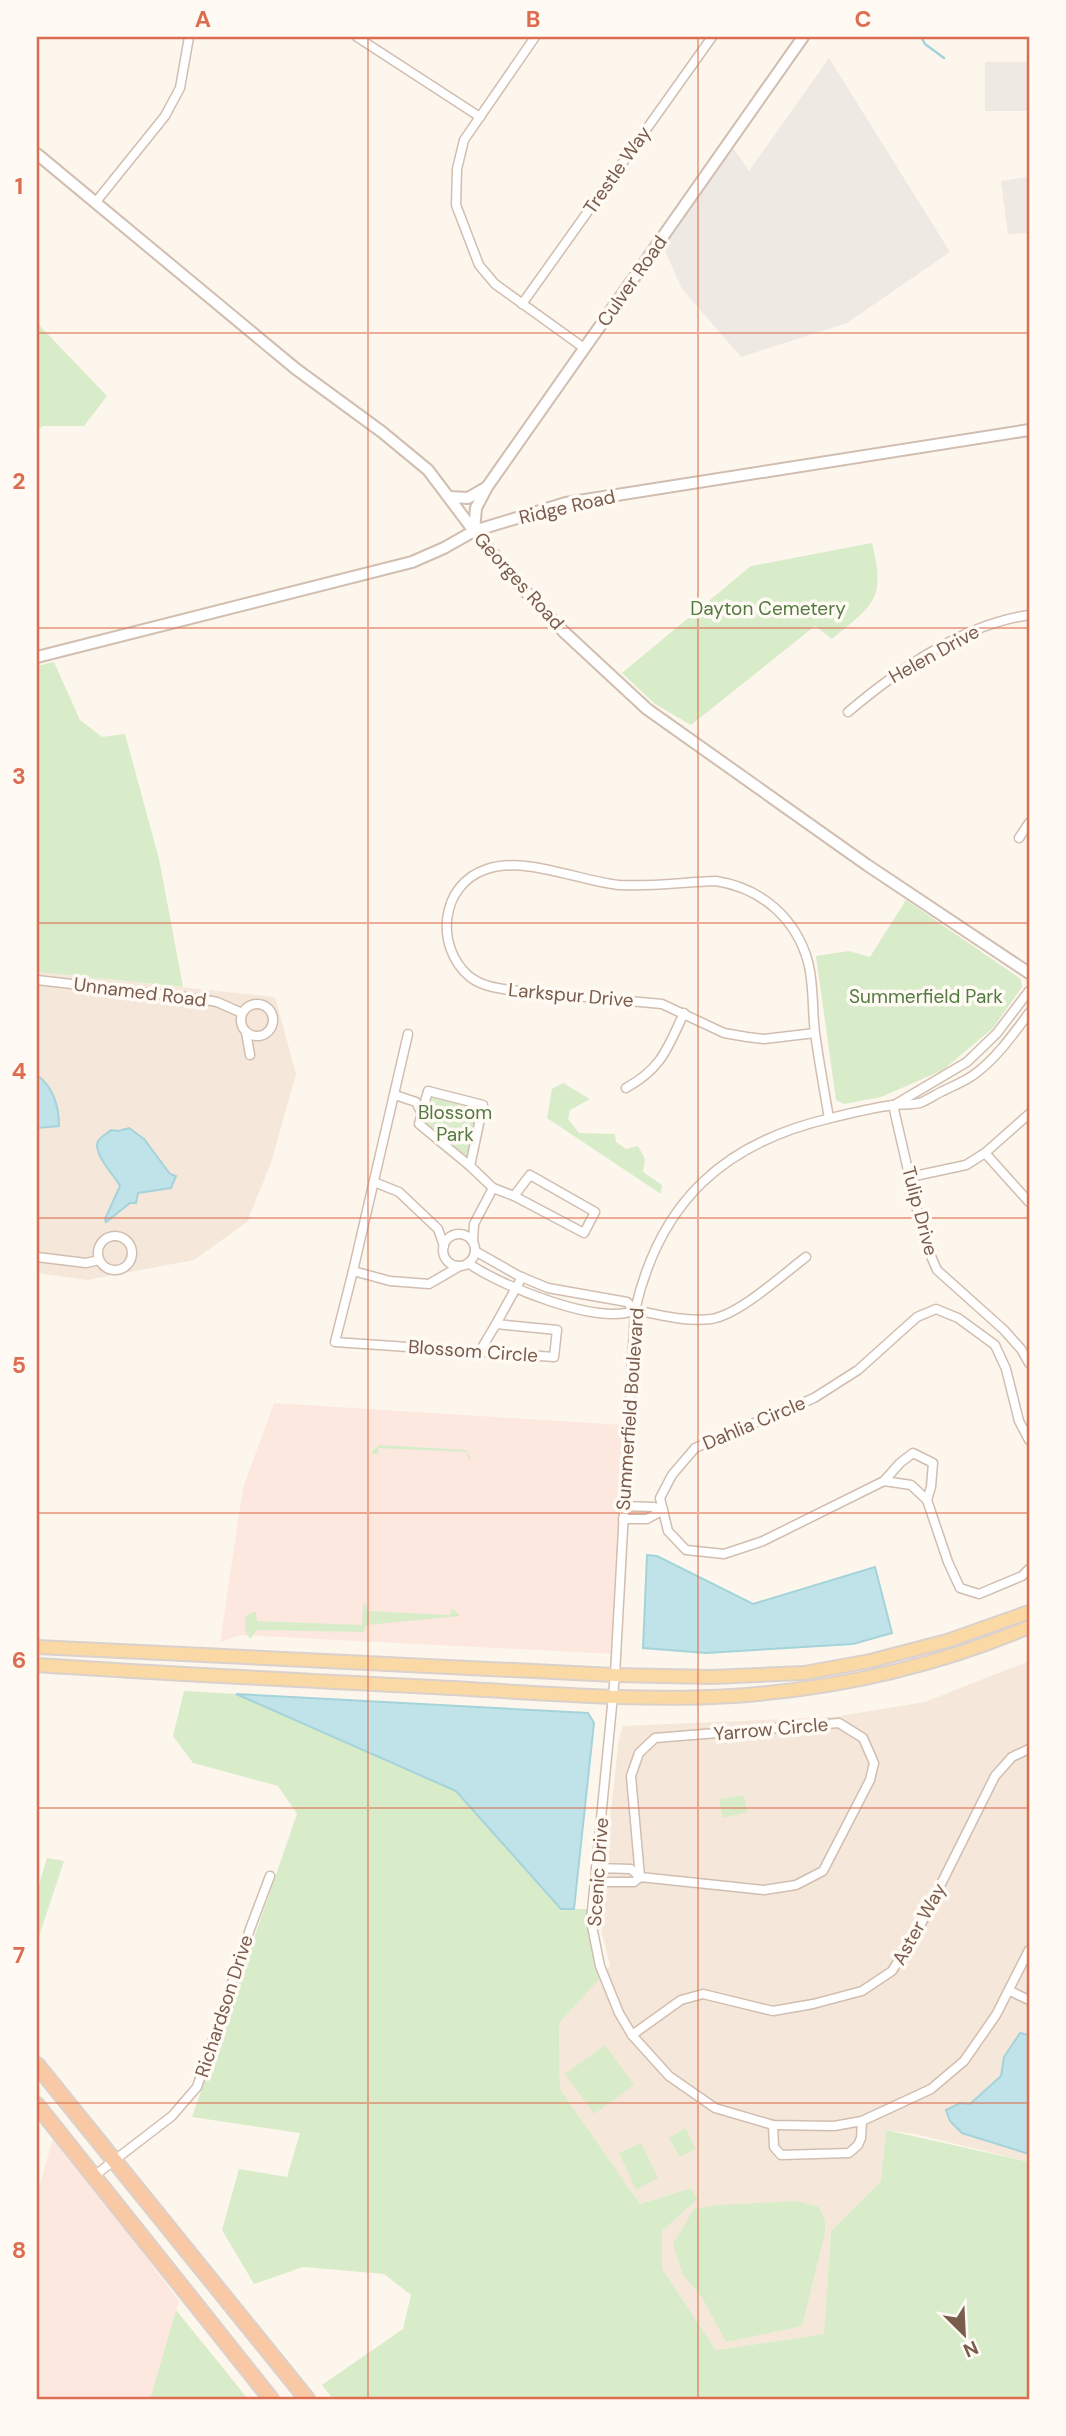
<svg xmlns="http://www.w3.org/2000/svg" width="1066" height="2436" font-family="'DM Sans',sans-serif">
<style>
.residential{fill:#f5e8da}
.commercial{fill:#fde8e0}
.industrial{fill:#efe9e4}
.green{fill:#d8ecc9}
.water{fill:#bfe3e8;stroke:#a5d3da;stroke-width:2}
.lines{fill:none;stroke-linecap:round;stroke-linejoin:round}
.stream{stroke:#a5d3da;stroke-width:2.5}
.minor-casing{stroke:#d1beb0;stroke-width:11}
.tertiary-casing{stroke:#d1beb0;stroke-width:14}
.primary-casing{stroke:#dad1cd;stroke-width:16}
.trunk-casing{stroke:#dad1cd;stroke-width:18}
.minor{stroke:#fff;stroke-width:8}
.tertiary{stroke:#fff;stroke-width:10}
.primary{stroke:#fbd9a5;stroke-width:12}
.trunk{stroke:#f9c8a4;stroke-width:14}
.grid{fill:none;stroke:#dc6d51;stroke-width:2;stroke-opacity:0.55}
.labels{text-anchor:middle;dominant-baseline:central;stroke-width:7;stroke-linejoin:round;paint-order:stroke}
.street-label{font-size:19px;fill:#7a5c4d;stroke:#fffaf3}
.park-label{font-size:19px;fill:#537a41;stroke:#fffaf3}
.neatline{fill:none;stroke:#dc6d51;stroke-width:2.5}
.grid-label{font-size:23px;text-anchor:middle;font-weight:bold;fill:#dc6d51}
</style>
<rect width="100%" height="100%" fill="#fdf6ec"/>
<g class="residential">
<polygon points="37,972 275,997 296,1074 271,1163 247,1222 194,1260 87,1280 37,1273"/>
<polygon points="1029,1661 1029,2162 915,2134 886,2130 881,2181 831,2231 824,2334 716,2350 662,2270 662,2231 698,2199 691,2188 640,2204 560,2089 559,2023 610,1966 602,1933 601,1898 619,1739 623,1726 833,1717 925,1702"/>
</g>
<g class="commercial">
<polygon points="274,1403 623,1425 621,1554 614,1654 241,1635 220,1642 243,1488"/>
<polygon points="54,2135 179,2301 150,2399 37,2399 37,2195"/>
</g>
<g class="industrial">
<polygon points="829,58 950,252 847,323 741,357 682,289 660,240 729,142 749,171"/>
<rect x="985" y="62" width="44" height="49"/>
<polygon points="1029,177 1029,233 1008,234 1001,181"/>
</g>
<g class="green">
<polygon points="37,323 107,396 84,426 42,426 37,432"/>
<path d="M872,543C886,600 874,604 832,639L815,626L691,725L655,704L622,673L751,566Z"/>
<polygon points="54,662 80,720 102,737 125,734 159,859 183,987 37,972 37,666"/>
<polygon points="906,900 1018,977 1021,980 1022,987 993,1028 943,1070 881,1097 844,1104 836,1100 816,956 849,951 870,957"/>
<polygon points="563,1083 590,1099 570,1110 568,1119 579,1133 615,1134 616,1142 626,1149 638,1146 645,1159 643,1172 662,1185 661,1194 547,1118 552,1089"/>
<polygon points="432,1097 479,1110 467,1156 423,1123"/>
<polygon points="380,1445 466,1450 471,1459 468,1459 466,1452 379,1448 378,1454 372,1454 372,1451"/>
<polygon points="366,1603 367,1611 450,1615 452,1608 460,1616 366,1625 364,1632 257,1630 250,1639 245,1629 245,1618 250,1613 256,1612 257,1621 362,1625 363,1604"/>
<polygon points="184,1691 236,1694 456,1791 561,1909 591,1909 601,1977 559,2023 560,2089 640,2204 691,2188 698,2199 662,2231 662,2269 716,2350 824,2334 831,2231 881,2181 886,2130 1029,2162 1029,2399 333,2399 322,2385 403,2329 411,2295 384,2274 303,2267 254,2284 222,2230 239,2169 287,2177 300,2133 192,2117 297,1814 278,1786 193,1763 173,1736"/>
<polygon points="744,1795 747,1812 723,1818 719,1799"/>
<polygon points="47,1858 64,1861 37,1942 37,1891"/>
<polygon points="605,2045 634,2085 594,2114 565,2074"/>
<polygon points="685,2128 696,2149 680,2157 669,2138"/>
<polygon points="641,2143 658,2178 636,2190 619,2153"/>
<polygon points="796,2201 819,2207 825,2221 825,2232 802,2326 726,2342 703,2299 682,2273 673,2244 694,2209 719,2205"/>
<polygon points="176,2310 248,2399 150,2399"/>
</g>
<g class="water">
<path d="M37,1075C53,1087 59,1106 59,1126L37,1128Z"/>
<path d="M129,1128L144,1139L170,1174L176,1176L171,1188L138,1193L136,1203H130L106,1222L105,1219L120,1186C115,1176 92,1153 98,1141C100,1137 108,1133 111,1130L118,1131Z"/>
<polygon points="647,1555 657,1556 753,1604 875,1567 892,1633 853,1644 706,1653 643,1648"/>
<polygon points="236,1694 588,1713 594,1723 574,1909 561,1909 456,1791"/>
<polygon points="1020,2033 1029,2035 1029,2154 962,2133 950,2121 946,2110 960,2103 970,2104 1001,2076 1004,2057"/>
</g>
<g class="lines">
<polyline class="stream" points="921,37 925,44 944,58"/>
<defs>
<g id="minor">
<polyline points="357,37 480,117"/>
<polyline points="535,37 464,140 457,169 456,205 479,265 495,284 584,348"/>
<polyline points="95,203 165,116 180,88 189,37"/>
<polyline points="522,304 712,37"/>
<path d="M848,712C899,669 962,625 1029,615"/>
<polyline points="1019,838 1029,823"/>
<polyline points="37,980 201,999 217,1002 242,1013"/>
<circle cx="257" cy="1020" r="16"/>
<path d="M1029,1013C1012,1036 995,1060 972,1076C963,1082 953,1086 943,1091C936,1094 928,1100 920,1103C912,1105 902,1104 893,1105C872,1108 851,1113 831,1118C723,1143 660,1202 635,1310L615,1675L591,1921L600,1966L619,2013L632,2035L669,2076L715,2108L773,2125L834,2126L862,2121L931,2089L964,2061L996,2015L1029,1950"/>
<polyline points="246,1032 250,1055"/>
<path d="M815,1033L764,1039L747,1037L724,1033L662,1004L510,990C496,988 482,986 470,977C434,947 440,884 487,869C526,856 579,881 619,885C651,887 684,882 716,881C761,888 796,918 808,962C814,984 812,1010 815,1033C819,1061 824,1090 829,1118"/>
<path d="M626,1088C662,1068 667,1049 684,1013"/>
<polygon points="428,1091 483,1105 470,1166 419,1124"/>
<polyline points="395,1095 416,1102 421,1112"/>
<polyline points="896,1104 967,1062 997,1033 1029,991"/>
<polyline points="893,1105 924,1240 937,1270 1004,1330 1021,1349 1029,1363"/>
<polyline points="985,1153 1029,1202"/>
<polyline points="469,1165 493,1188 474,1224 473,1242"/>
<polyline points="910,1177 966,1165 985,1153 1029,1114"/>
<polyline points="374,1182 399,1192 438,1229 444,1246"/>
<polyline points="493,1188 514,1196 584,1233 595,1212 530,1175 514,1196"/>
<circle cx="459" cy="1250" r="16"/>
<circle cx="115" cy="1253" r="17"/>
<polyline points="475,1251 519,1276 548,1288 627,1302 635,1310"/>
<polyline points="37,1257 86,1263 99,1260"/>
<path d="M468,1263C499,1285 600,1327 635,1310"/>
<polyline points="460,1266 429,1284 390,1281 353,1271 335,1342 554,1357 557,1330 496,1324 522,1277"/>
<polyline points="353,1271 408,1034"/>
<path d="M635,1310C659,1315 686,1322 711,1319C739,1315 782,1275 806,1257"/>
<polyline points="480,1351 496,1324"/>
<polyline points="1029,1440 1019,1421 1006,1369 995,1345 958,1318 936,1309 917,1317 858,1370 814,1398 695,1448 672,1475 660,1498 668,1531 686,1550 724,1554 763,1541 884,1481 911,1485 927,1500 948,1562 960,1588 979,1594 1022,1576 1029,1569"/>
<polyline points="884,1481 900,1463 913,1453 933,1463 931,1487 927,1500"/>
<polyline points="623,1519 647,1519 663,1510 654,1507 623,1506"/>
<polyline points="596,1868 631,1869 640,1877 764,1890 796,1885 823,1871 870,1780 874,1763 863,1738 839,1723 655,1738 639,1753 631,1776 640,1877"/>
<polyline points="595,1882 634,1882 640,1877"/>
<polyline points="1010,1991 1029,2000"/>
<polyline points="632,2035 681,2000 703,1994 773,2011 813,2004 862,1991 892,1971 920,1926 995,1776 1012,1757 1029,1749"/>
<polyline points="773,2125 774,2147 781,2155 849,2153 858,2145 861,2138 862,2121"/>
<polyline points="94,2176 172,2116 197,2087 250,1929 270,1876"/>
</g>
<g id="tertiary">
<polyline points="37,154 296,369 382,432 428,470 474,531 524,590 564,632 647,709 867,865 1029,973"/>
<polyline points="450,497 468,498 487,487"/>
<polyline points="474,531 476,508 487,487 803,37"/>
<polyline points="37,657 412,562 444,548 474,531 566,503 1029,430"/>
</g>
<g id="primary">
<polyline points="37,1647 615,1675 712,1677 804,1673 870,1661 947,1641 1029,1612"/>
<path d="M37,1665C168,1674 300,1680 432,1687C531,1692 633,1702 733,1696C834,1689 935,1667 1029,1627"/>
</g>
<g id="trunk">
<polyline points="37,2065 307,2399"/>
<polyline points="37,2105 271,2399"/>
</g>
</defs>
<use href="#minor" class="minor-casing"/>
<use href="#tertiary" class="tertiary-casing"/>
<use href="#primary" class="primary-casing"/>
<use href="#trunk" class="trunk-casing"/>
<use href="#minor" class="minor"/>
<use href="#tertiary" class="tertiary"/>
<use href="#primary" class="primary"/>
<use href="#trunk" class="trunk"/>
</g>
<path class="grid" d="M368,37V2399M698,37V2399M37,333H1029M37,628H1029M37,923H1029M37,1218H1029M37,1513H1029M37,1808H1029M37,2103H1029"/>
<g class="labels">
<g class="street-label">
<text transform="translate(617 170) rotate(-55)">Trestle Way</text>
<text transform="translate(632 281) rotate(-55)">Culver Road</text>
<text transform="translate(567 507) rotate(-13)">Ridge Road</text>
<text transform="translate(519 581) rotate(48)">Georges Road</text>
<text transform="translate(934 654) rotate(-29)">Helen Drive</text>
<text transform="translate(140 992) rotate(7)">Unnamed Road</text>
<text transform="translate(571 995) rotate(5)">Larkspur Drive</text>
<text transform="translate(920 1211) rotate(75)">Tulip Drive</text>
<text transform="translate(473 1351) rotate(4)">Blossom Circle</text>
<text transform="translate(630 1409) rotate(-86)">Summerfield Boulevard</text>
<text transform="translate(754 1423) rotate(-23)">Dahlia Circle</text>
<text transform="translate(771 1729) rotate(-5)">Yarrow Circle</text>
<text transform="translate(598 1872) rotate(-86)">Scenic Drive</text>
<text transform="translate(919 1924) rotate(-61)">Aster Way</text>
<text transform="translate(224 2006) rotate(-72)">Richardson Drive</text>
</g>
<g class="park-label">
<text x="768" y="608">Dayton Cemetery</text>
<text x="926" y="996">Summerfield Park</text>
<text x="455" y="1112">Blossom<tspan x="455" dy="22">Park</tspan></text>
</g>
</g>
<rect width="1066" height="2436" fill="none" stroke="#fffaf3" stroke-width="77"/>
<g transform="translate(964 2334) rotate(156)" stroke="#fffaf3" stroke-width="5" paint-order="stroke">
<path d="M0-5L12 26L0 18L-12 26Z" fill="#7a5c4d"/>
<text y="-10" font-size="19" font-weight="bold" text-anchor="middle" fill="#7a5c4d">N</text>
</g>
<rect x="38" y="38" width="990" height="2360" class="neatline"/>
<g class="grid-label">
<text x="203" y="27">A</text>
<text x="533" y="27">B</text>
<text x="863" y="27">C</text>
<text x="19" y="194">1</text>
<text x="19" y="489">2</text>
<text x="19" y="784">3</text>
<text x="19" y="1079">4</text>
<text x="19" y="1373">5</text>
<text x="19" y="1668">6</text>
<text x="19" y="1963">7</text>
<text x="19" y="2258">8</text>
</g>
</svg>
